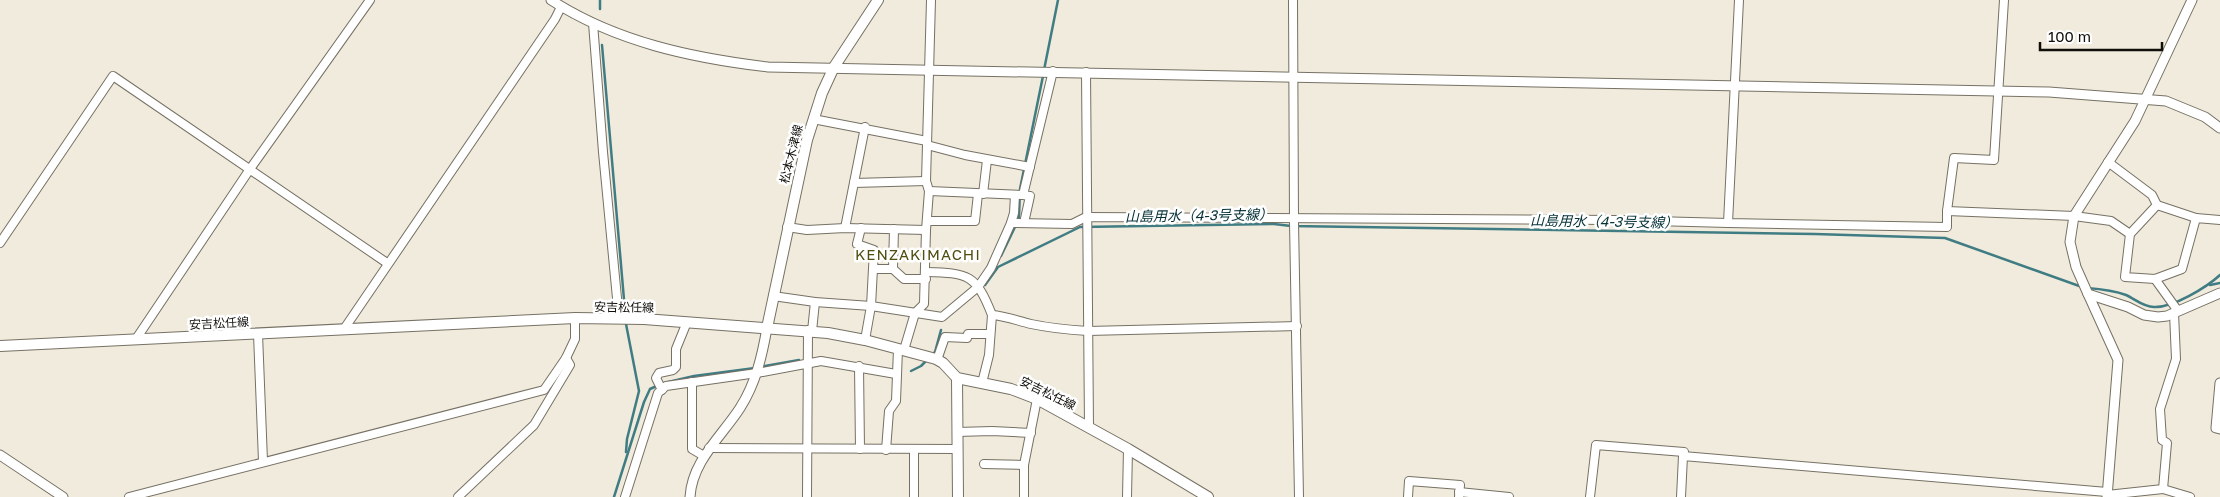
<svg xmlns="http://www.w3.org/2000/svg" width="2220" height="497" font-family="'Golos Text','Noto Sans JP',sans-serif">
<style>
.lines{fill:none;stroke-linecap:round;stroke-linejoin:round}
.stream{stroke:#407c83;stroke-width:2.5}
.minor-casing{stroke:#767164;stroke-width:10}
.tertiary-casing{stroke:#767164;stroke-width:11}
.secondary-casing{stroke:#767164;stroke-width:12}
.minor{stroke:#fff;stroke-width:8}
.tertiary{stroke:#fff;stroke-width:9}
.secondary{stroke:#fff;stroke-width:10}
.labels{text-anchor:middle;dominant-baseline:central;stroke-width:5;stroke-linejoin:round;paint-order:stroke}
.street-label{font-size:12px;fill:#100e09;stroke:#fff}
.water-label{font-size:14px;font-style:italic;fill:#053137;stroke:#fff}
.quarter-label{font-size:15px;letter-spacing:1px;fill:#504e10;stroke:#fff}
</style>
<rect width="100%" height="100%" fill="#f0ebdc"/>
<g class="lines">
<g class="stream">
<polyline points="600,0 600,9"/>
<polyline points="602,45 625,311"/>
<polyline points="1044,70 1058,0"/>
<polyline points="1019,217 1020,189 1043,76"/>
<polyline points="1001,256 1015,227"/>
<polyline points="985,285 998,267 1080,227 1274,224 1291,226 1815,234 1945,238 2082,287"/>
<polyline points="2210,285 2220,283"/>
<path d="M2087,288C2101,289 2113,290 2126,295C2135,299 2143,307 2154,307C2173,308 2207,287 2220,275"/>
<polyline points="626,324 639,391 627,439 626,452"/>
<polyline points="932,355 935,352 941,330"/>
<polyline points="760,367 799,360"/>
<polyline points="911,371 921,366 928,359"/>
<polyline points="664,383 694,376 755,368"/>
<polyline points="614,497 644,402 650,389 659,385"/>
</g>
<defs>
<g id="minor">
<polyline points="1293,0 1294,222 1299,497"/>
<polyline points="1739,0 1728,223 1947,227 1947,211"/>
<polyline points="2004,0 1994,160 1954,158 1947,211 2074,216 2111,221 2130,234"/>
<polyline points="593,23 603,152 619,319"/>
<polyline points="1086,72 1089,427"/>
<polyline points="813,119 927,141"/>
<polyline points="927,145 965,155 1030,167"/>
<polyline points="2108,162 2152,195 2157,205 2130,234 2125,277 2155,279 2182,269 2196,218 2220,220"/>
<polyline points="854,183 926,181"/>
<polyline points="929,191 1023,195"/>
<polyline points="983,194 987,160"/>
<polyline points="2157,205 2196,218"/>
<polyline points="927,221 975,221 978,194"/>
<polyline points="1011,223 1014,213 1015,195"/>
<polyline points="1024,223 1030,196 1023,195 1053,71"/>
<polyline points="787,227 807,230 845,228 926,230"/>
<polyline points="845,228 865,127"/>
<polyline points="861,228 857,244 874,250 871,306 865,340"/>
<polyline points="894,229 893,269 904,279 926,279"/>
<polyline points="0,243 113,76 387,263"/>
<polyline points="874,269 893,269"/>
<path d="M926,272C968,273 976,274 992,315"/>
<polyline points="2155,279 2178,311"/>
<polyline points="773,296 815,302 871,306 942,317 978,287 991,268 1011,223 1072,224 1086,217 1617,220 1728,223"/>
<polyline points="344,329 555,19 561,7"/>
<polyline points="812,331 815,302"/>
<polyline points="258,334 263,461"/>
<polyline points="136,339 250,169 370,0"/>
<polyline points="904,350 915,313 924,304 926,230 929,191 926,181 931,0"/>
<polyline points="937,360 945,337 967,338 968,334 990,334"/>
<polyline points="859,366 860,449"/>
<polyline points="692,382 692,449 704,456"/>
<path d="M982,383L989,355L992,315C1006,316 1018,321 1031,324C1050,328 1069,330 1088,331L1297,326"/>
<polyline points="662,390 656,378 659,373 673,370 676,367 676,349 687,322"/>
<polyline points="957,432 992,431 1031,433"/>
<polyline points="709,448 958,449"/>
<polyline points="886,450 889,411 896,401 898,349"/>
<polyline points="914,450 914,497"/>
<polyline points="984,464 1024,465"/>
<polyline points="2163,489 2190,497"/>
<polyline points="1459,492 1509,497"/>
<polyline points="2107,495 2163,489 2167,443 2162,440 2160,409 2176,359 2174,313"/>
<polyline points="129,497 544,390 566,358 575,339 575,318"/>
<polyline points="458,497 534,425 570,365 566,358"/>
<polyline points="625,497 658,393 666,386 757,373 821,361 896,374"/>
<polyline points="807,497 808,330"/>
<polyline points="1024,497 1024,465 1037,399"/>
<polyline points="1127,497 1128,449"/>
<polyline points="1408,497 1409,481 1460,485 1459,497"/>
<polyline points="1590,497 1596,445 1684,452"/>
<polyline points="1681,497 1683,456 2107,492"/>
</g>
<g id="tertiary">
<path d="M551,0C616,42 692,58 768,67L2049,92L2166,101L2205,117L2220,128"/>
<polyline points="2192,0 2135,121 2074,216 2070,242 2076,267 2088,294 2128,307 2144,315 2158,317 2167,316 2220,293"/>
<polyline points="2088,294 2118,360 2107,497"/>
<polyline points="2220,383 2216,428 2220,429"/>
<polyline points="0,455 63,497"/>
<path d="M690,497C692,461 722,436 740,408C756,383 762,356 767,328"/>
</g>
<g id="secondary">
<polyline points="767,328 807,140 822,93 834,67 878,0"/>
<polyline points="0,346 575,318 644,319 828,333 865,340 936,359 943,363 957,378 1011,389 1037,399 1128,449 1208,497"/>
<polyline points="957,378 958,497"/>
</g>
</defs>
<use href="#minor" class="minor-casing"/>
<use href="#tertiary" class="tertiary-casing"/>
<use href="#secondary" class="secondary-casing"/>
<use href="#minor" class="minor"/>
<use href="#tertiary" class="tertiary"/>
<use href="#secondary" class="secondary"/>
</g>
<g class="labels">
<g class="street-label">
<text transform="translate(791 154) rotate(-76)">松本木津線</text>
<text transform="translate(624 307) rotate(1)">安吉松任線</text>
<text transform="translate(219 323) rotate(-3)">安吉松任線</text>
<text transform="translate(1048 393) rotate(26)">安吉松任線</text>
</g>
<g class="water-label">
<text transform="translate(1199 215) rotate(-1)">山島用水（4-3号支線）</text>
<text transform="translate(1604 221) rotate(1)">山島用水（4-3号支線）</text>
</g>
<g class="quarter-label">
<text x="918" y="254">KENZAKIMACHI</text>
</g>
</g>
<path d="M2040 42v8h122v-8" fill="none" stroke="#100e09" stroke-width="2.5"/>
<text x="2048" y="42" font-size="15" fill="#100e09" stroke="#ffffff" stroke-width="4" paint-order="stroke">100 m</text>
</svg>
